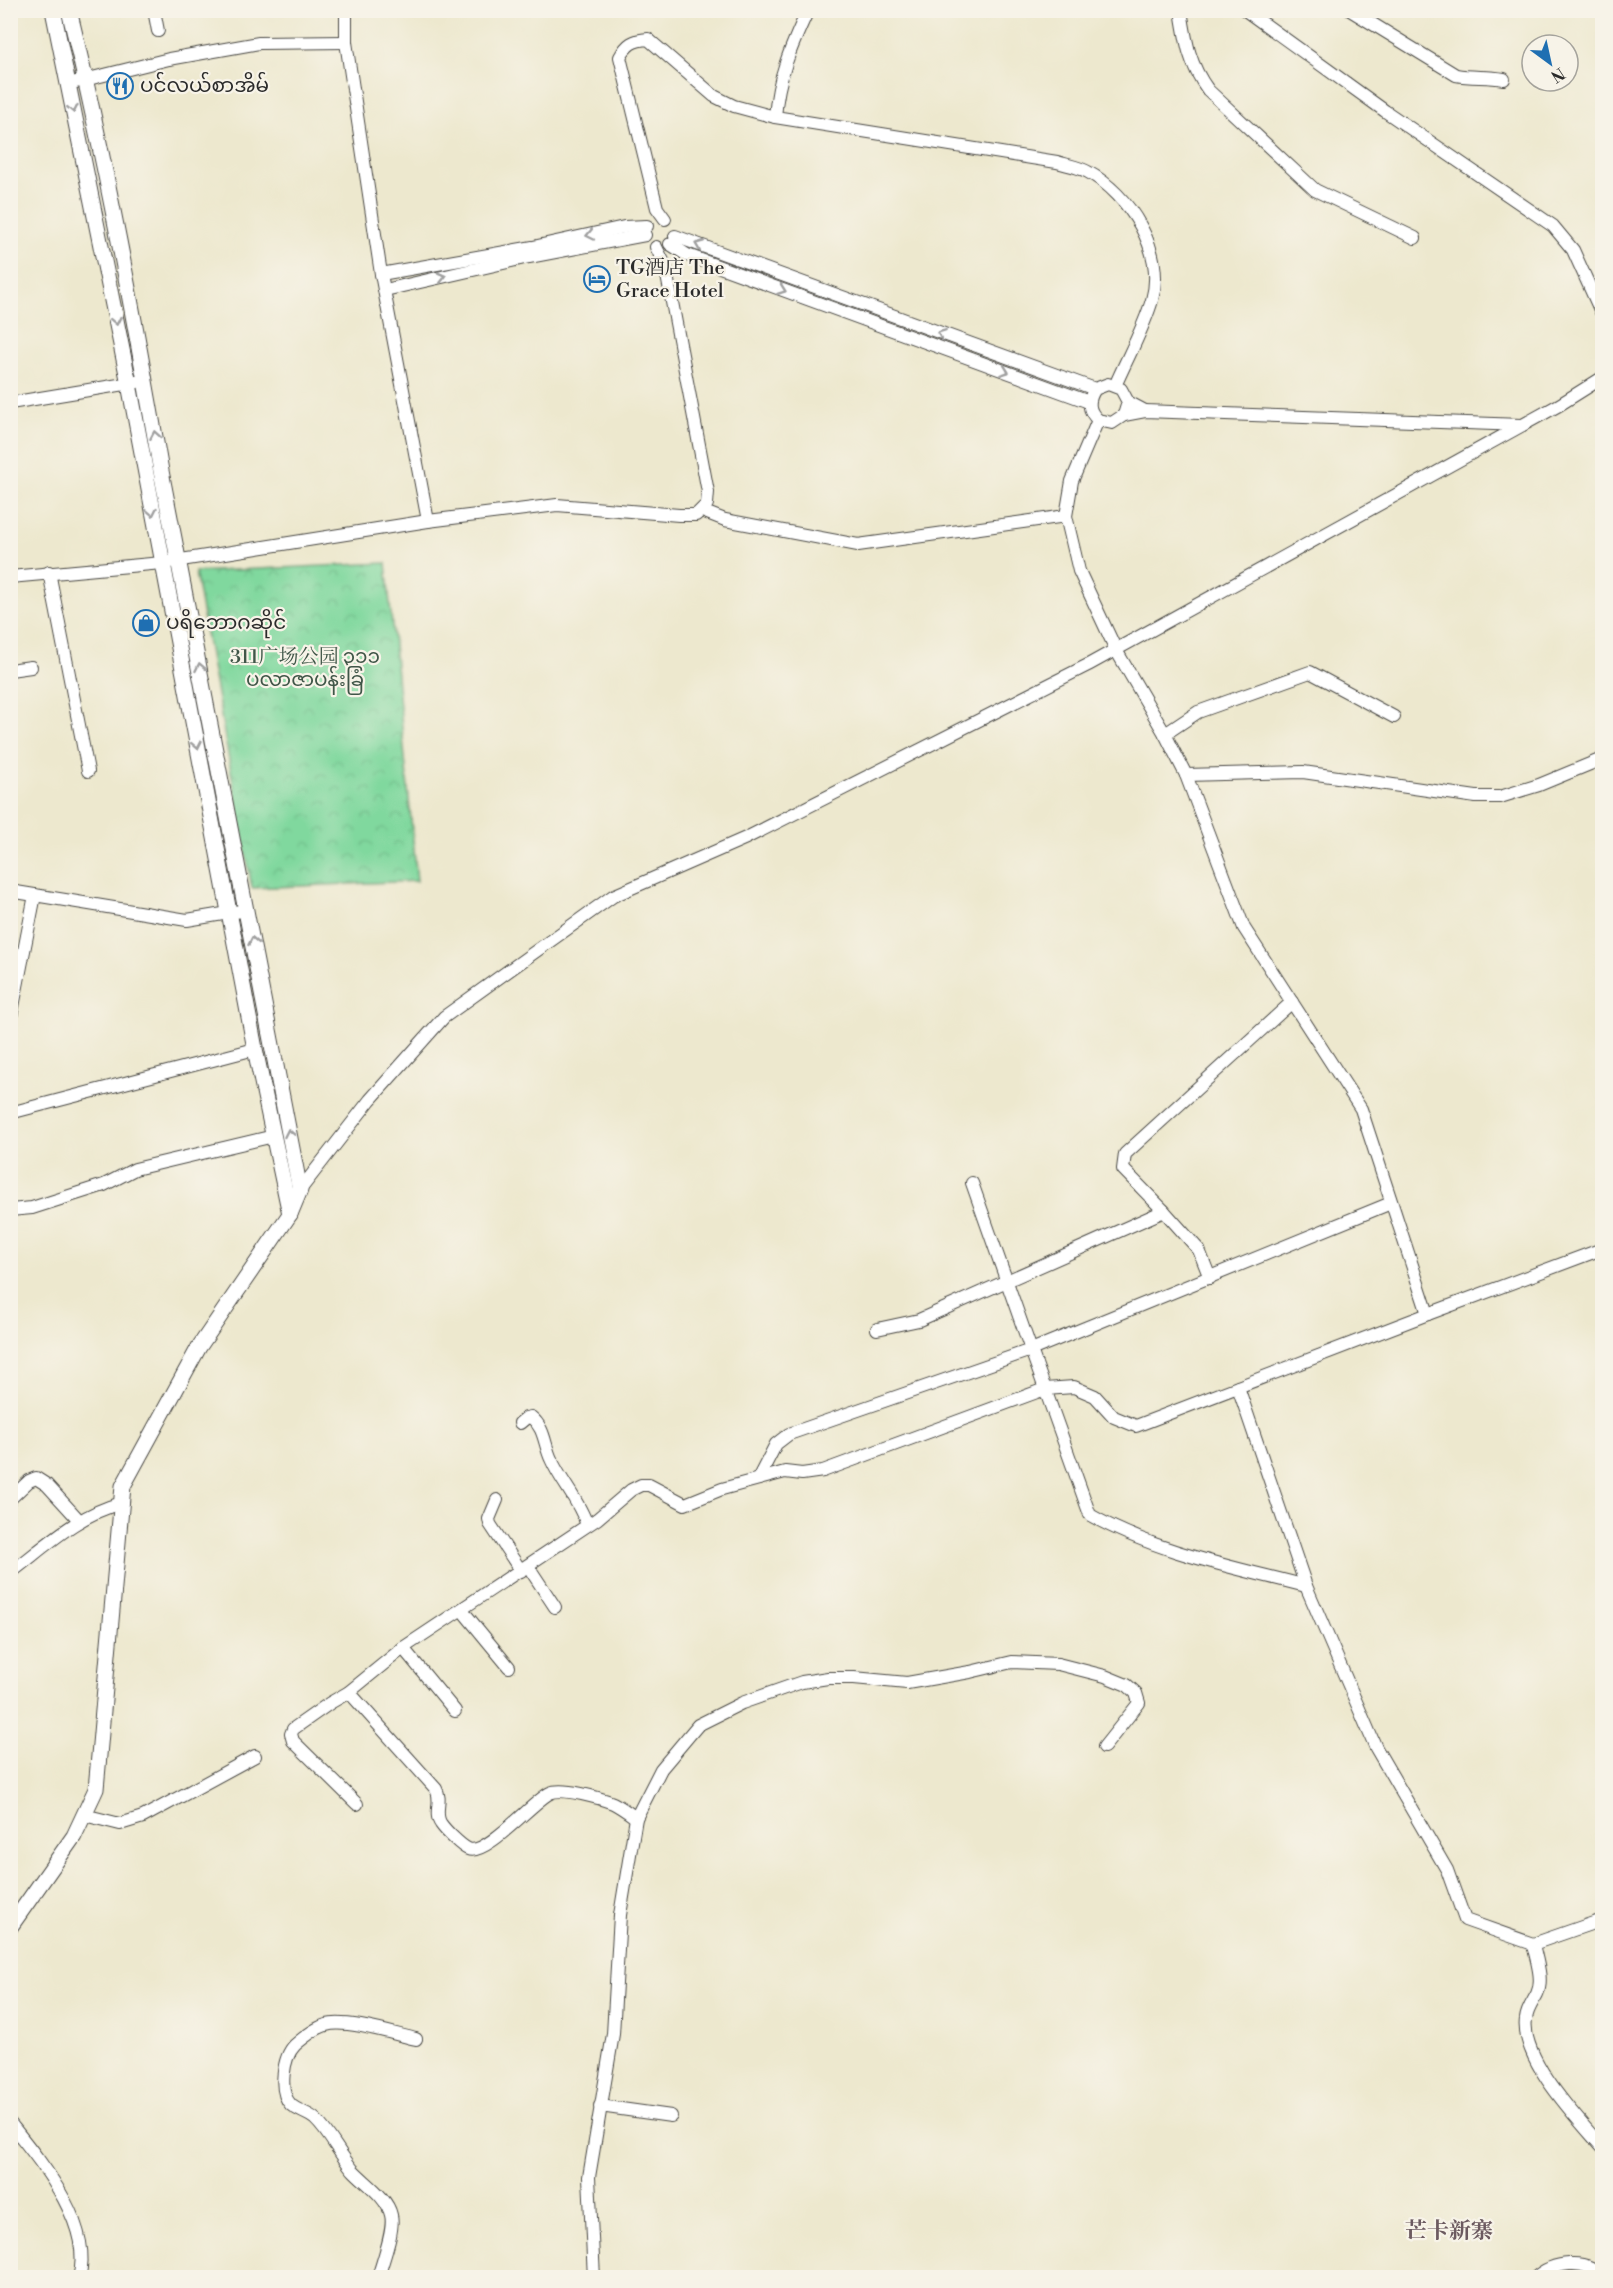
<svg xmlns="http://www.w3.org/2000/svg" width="1613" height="2288" font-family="'Libre Bodoni','Noto Serif SC','Noto Sans Myanmar',serif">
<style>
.park{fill:url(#park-crowns);stroke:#568264;stroke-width:1.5}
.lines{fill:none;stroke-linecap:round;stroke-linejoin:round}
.minor-casing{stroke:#484743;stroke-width:14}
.major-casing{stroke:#484743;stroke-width:17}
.minor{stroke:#fff;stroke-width:12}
.major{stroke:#fff;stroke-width:15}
.oneway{stroke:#a0a0a0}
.labels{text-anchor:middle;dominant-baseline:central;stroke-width:4.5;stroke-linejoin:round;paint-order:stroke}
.poi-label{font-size:20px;fill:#2b2b2b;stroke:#f7f3e8;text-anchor:start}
.park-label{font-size:20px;fill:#405648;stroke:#f7f3e8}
.quarter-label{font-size:22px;font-weight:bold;fill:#6c5a60;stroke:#f7f3e8}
</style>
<defs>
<pattern id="park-crowns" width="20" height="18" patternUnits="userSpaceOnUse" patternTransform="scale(1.5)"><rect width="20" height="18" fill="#80d89e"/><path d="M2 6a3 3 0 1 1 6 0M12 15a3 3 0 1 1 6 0" fill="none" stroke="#6fba88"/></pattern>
</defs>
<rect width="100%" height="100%" fill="#f7f3e8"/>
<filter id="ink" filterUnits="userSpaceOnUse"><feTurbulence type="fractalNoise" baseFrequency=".0167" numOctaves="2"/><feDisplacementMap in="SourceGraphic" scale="12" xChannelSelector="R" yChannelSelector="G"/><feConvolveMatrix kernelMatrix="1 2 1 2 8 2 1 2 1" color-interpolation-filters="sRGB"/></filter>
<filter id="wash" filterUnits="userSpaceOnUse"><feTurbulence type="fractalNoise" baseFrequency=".008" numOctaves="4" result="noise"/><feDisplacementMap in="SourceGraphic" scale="24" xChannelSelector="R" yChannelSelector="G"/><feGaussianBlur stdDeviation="1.35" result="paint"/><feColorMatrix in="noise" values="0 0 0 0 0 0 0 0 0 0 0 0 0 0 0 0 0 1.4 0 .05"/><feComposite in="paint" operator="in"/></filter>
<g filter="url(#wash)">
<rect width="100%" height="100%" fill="#ede8ce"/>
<polygon class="park" points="386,563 417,881 252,888 195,572"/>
</g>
<g filter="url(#ink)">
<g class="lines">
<defs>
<g id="minor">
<polyline points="154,10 158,31"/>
<polyline points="346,10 346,42 381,274 428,521"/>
<path d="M808,10C791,47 778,76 775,117L1057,162C1067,165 1079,167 1088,172C1129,194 1166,252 1152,300C1144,328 1127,358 1115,386"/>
<path d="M1181,10C1186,42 1189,64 1208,90L1315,190L1415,238"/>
<polyline points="1245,10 1385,111 1553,226 1573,250 1602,314"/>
<path d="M1350,10L1456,75C1472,78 1487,76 1504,79"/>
<polyline points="68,84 169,59 259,43 346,42"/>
<path d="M665,219L657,208L620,57C627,44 633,40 648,39L714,96L734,106L775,117"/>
<polyline points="675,236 1095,389"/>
<polyline points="670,244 687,255 1089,402"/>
<polyline points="381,274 533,247 624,227 647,226"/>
<polyline points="385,290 529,257 645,235"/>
<path d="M1128,402L1124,415L1112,423L1098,420C1088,411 1087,401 1095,389L1108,384L1121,389L1128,402L1145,411"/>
<polyline points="10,403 137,382"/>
<polyline points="1124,415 1145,411 1521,425"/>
<polyline points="1098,420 1072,481 1066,516 1079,571 1116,650 1165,734 1186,775 1244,928 1361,1109 1428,1314"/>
<polyline points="702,511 725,520 858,545 1066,516"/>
<polyline points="49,572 88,771"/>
<polyline points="10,577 162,563 428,521 557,505 679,515 696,515 707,504 708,492 665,265 656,247"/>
<polyline points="10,670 31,667"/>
<polyline points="1165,734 1198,712 1310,672 1394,717"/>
<polyline points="1186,775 1303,772 1476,797 1500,797 1539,785 1602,759"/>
<polyline points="10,891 187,920 247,910"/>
<polyline points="10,1022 35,895"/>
<polyline points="10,1113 255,1049"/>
<polyline points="300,1190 370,1100 444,1017 613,896 746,838 1088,665 1559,405 1602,378"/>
<polyline points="10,1210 32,1208 104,1185 135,1169 274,1136"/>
<polyline points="1164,1211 1123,1169 1125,1154 1292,1002"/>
<polyline points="877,1329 919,1320 1164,1211 1199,1250 1210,1278"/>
<polyline points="1238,1387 1306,1586 1376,1748 1447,1870 1465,1920 1533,1944 1602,1920"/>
<path d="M520,1423L526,1418L531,1417C545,1428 544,1444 551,1459C561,1482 579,1500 587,1525"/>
<polyline points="758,1479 776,1444 789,1434 1031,1350 972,1183"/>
<polyline points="10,1499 29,1481 36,1478 47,1485 79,1520"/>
<polyline points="497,1500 489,1519 490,1524 521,1571"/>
<polyline points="528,1566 555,1607"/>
<path d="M10,1573C46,1546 78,1514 122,1503"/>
<path d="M1306,1586C1233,1567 1155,1552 1090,1515L1045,1389L1074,1387L1095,1396L1114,1417L1136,1426L1428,1314L1602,1249"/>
<polyline points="462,1610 509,1667"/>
<polyline points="403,1648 455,1711"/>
<path d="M349,1692L436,1789C443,1801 433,1813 441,1824C445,1830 461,1846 468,1849C486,1857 534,1800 550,1793C562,1787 600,1798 613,1803C621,1807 629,1813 636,1818"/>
<polyline points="357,1804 293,1741 291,1734 293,1729 330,1703 349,1692 403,1648 597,1519 631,1490 641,1485 649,1485 685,1504 722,1489 785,1472 802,1474 823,1471 1045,1389 1031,1350 1391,1203"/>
<polyline points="84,1815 120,1824 143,1817 255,1756"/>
<path d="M1533,1944C1536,1959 1544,1980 1537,1994C1533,2002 1527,2009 1526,2019C1520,2059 1578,2119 1602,2147"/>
<polyline points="600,2106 671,2116"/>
<path d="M10,2123C41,2162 94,2225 79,2278"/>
<path d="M378,2278C382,2262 395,2230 391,2215C387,2197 365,2183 353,2170C339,2154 330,2133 315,2119C308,2113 298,2111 291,2105C278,2092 283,2057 295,2045C303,2038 315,2028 326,2025C346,2019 394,2034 416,2039"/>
<polyline points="594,2278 589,2177 613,2034 620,1915 636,1818 661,1769 698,1725 742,1703 802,1682 828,1678 854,1678 907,1683 970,1672 1012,1662 1058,1664 1105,1676 1127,1685 1136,1693 1139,1703 1104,1747"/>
<path d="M1535,2278C1552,2262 1587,2257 1602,2277"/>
</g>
<g id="major">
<polyline points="53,10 129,384 255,1049 290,1214"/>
<path d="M10,1927L74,1836L96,1789L123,1486L199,1347L290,1214L300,1190L161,471C134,317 106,162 69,10"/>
</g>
</defs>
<use href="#minor" class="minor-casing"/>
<use href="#major" class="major-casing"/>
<use href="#minor" class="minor"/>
<use href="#major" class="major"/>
</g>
<defs><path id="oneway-chevron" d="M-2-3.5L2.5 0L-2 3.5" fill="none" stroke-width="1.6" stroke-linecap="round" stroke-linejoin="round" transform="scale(1.5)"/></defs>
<g class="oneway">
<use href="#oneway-chevron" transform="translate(73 109) rotate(79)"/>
<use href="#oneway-chevron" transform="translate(590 235) rotate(168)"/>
<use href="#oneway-chevron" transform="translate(699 245) rotate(-158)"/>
<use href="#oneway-chevron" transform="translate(442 277) rotate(-13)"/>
<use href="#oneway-chevron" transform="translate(782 290) rotate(20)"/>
<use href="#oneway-chevron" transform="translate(116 321) rotate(79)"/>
<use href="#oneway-chevron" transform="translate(941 334) rotate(-160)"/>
<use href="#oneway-chevron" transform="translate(1005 371) rotate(20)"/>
<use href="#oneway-chevron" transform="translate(155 435) rotate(-100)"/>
<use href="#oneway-chevron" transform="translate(152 512) rotate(79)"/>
<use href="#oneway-chevron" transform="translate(200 667) rotate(-101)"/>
<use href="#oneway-chevron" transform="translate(197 745) rotate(79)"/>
<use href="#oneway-chevron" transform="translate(253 941) rotate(-101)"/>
<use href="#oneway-chevron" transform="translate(289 1133) rotate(-101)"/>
</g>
</g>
<defs>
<symbol id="restaurant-ring" viewBox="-11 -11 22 22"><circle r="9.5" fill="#f7f3e8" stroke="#1f6fb2" stroke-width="1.5"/><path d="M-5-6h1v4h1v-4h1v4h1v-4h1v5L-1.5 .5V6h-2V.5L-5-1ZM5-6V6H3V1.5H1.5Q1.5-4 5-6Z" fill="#1f6fb2"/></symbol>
<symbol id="hotel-ring" viewBox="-11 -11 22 22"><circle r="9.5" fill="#f7f3e8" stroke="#1f6fb2" stroke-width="1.5"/><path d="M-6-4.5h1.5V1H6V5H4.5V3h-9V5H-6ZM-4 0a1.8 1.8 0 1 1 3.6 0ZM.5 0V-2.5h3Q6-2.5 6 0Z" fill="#1f6fb2"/></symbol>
<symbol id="shop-ring" viewBox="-11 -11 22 22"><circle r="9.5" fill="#f7f3e8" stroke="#1f6fb2" stroke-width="1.5"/><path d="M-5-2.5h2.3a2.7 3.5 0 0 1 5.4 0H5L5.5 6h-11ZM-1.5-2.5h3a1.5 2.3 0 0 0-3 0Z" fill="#1f6fb2"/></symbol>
</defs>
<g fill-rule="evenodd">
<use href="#restaurant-ring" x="105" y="71" width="30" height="30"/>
<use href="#hotel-ring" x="582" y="264" width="30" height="30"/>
<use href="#shop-ring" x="131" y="608" width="30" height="30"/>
</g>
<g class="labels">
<g class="poi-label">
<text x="140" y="86">ပင်လယ်စာအိမ်</text>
<text x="616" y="268">TG酒店 The<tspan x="616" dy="23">Grace Hotel</tspan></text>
<text x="166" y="623">ပရိဘောဂဆိုင်</text>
</g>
<g class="park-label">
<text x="305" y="657">311广场公园 ၃၁၁<tspan x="305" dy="23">ပလာဇာပန်းခြံ</tspan></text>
</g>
<g class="quarter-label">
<text x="1449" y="2231">芒卡新寨</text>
</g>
</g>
<rect width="1613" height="2288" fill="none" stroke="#f7f3e8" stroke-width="36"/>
<g transform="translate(1550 63) rotate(147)"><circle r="28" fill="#f7f3e8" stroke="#a5a39c" stroke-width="1.5"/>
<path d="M0-4.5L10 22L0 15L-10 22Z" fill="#1f6fb2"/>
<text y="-9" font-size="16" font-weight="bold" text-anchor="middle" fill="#2b2b2b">N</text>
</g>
</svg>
